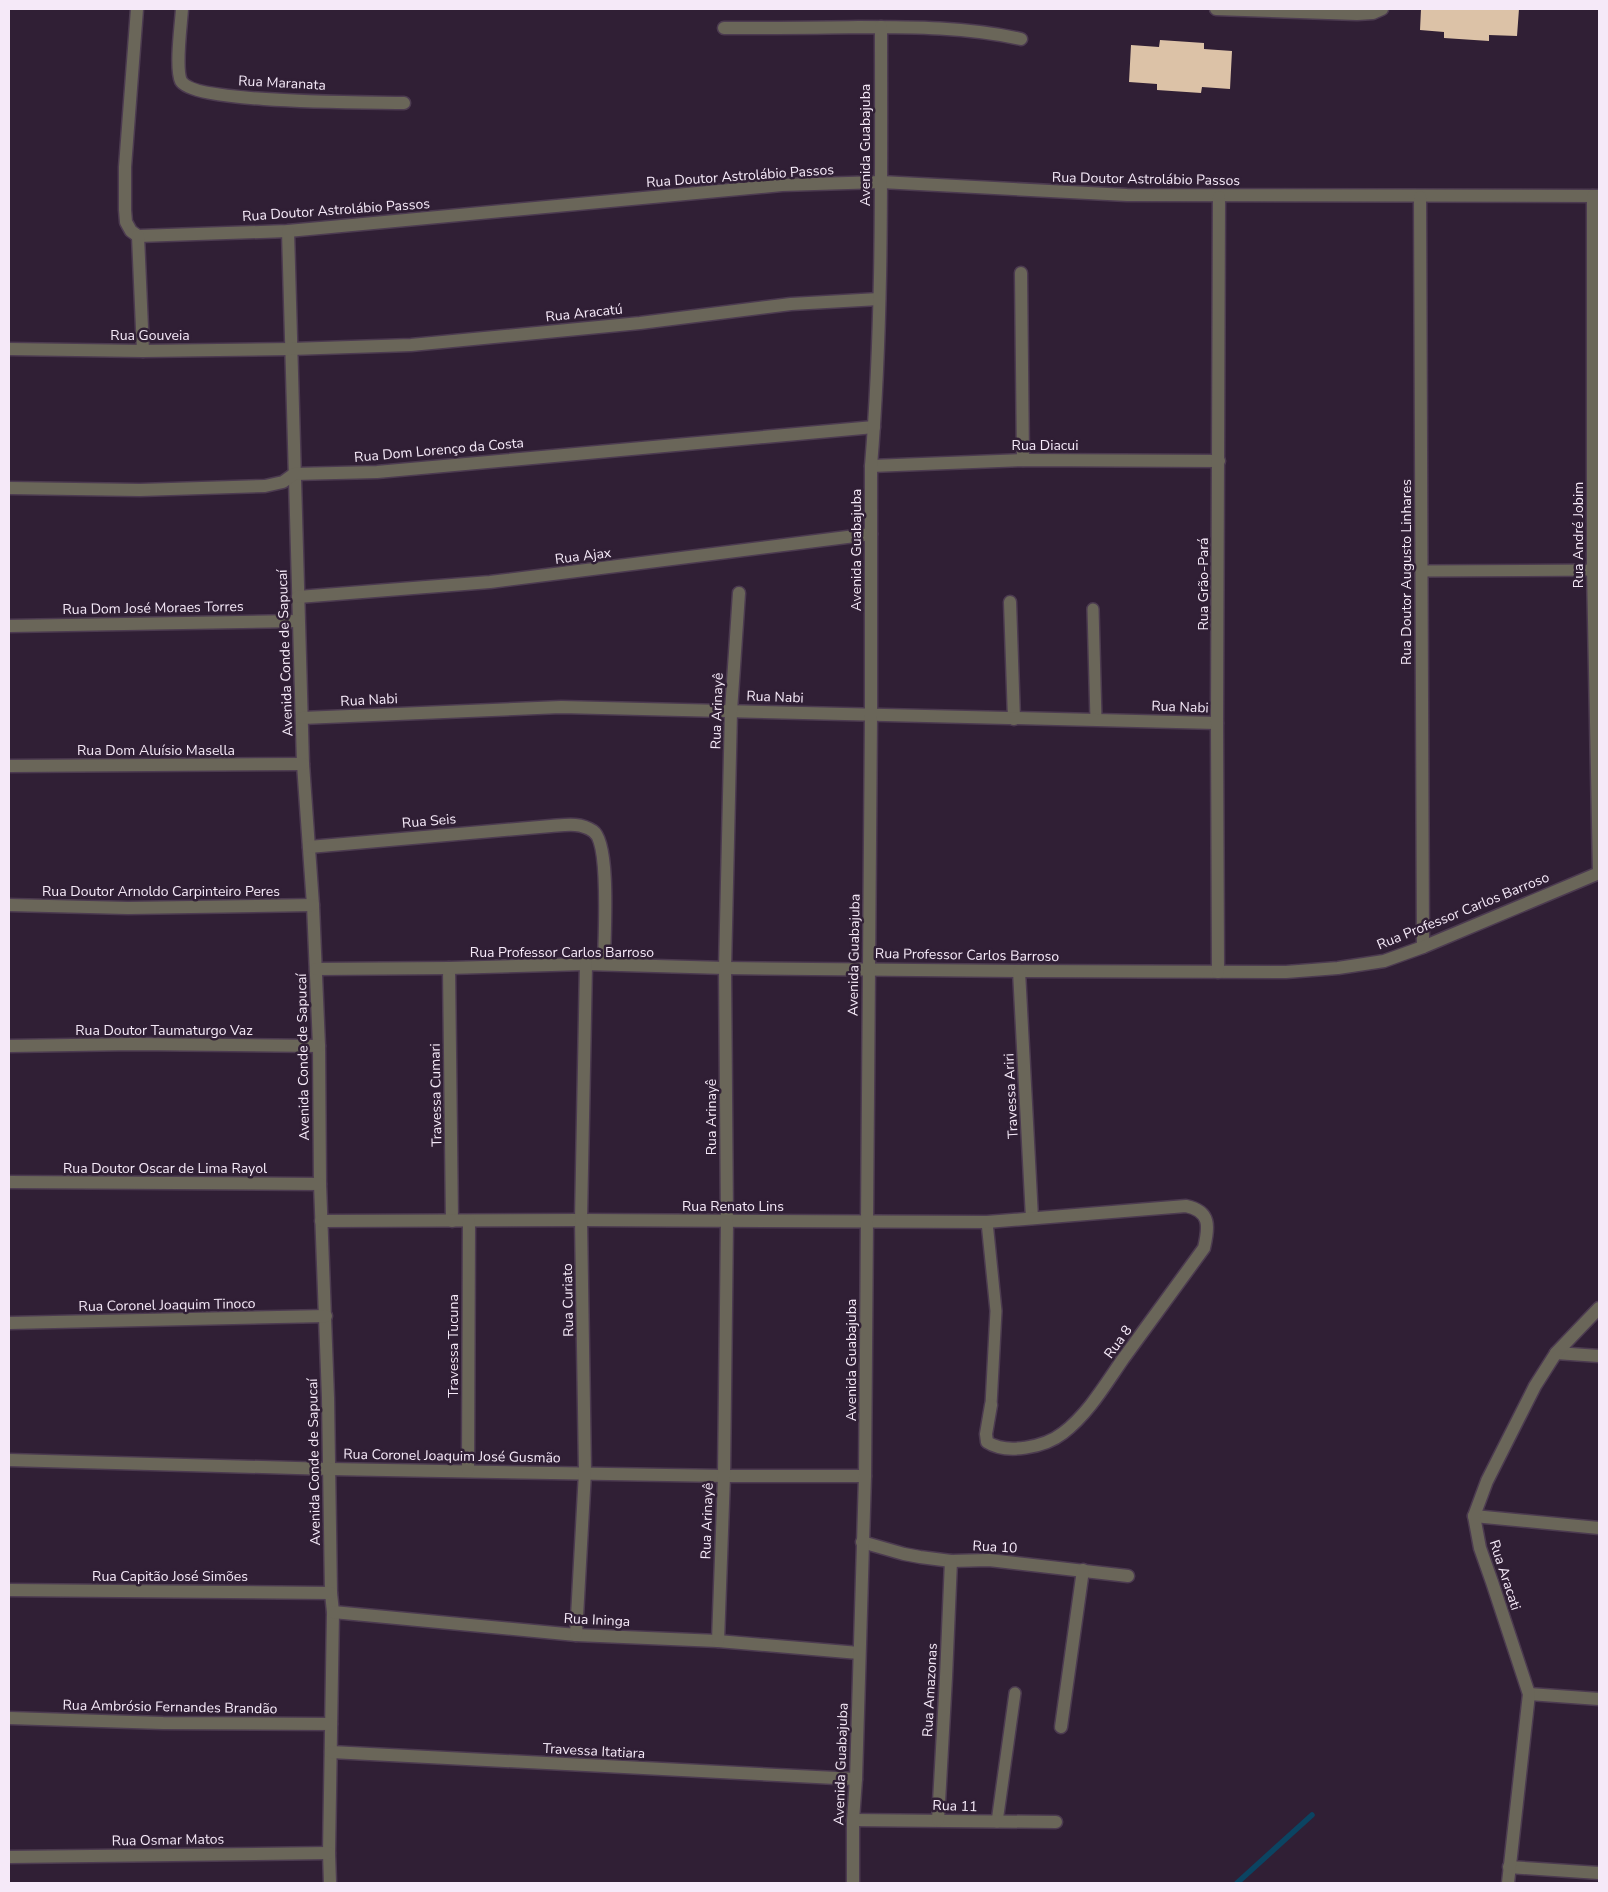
<svg xmlns="http://www.w3.org/2000/svg" width="1608" height="1892" font-family="'Nunito Sans',sans-serif">
<style>
.lines{fill:none;stroke-linecap:round;stroke-linejoin:round}
.stream{stroke:#0b4462;stroke-width:5.5}
.building{fill:#dcc2a7}
.lane-casing{stroke:#4c3b50;stroke-width:14}
.street-casing{stroke:#4c3b50;stroke-width:15}
.lane{stroke:#6a6659;stroke-width:11}
.street{stroke:#6a6659;stroke-width:12}
.labels{text-anchor:middle;dominant-baseline:central;stroke-width:5;stroke-linejoin:round;paint-order:stroke}
.street-label{font-size:14px;fill:#f5e9f8;stroke:#301f35}
</style>
<rect width="100%" height="100%" fill="#301f35"/>
<g class="lines">
<polyline class="stream" points="1237,1883 1312,1815"/>
</g>
<g class="building">
<polygon points="1421,9 1519,9 1517,36 1489,35 1489,41 1444,38 1444,32 1420,30"/>
<polygon points="1160,40 1204,43 1204,49 1232,51 1230,89 1202,87 1201,93 1157,90 1157,84 1129,82 1131,45 1159,47"/>
</g>
<g class="lines">
<defs>
<g id="lane">
<polyline points="1421,571 1599,570"/>
<polyline points="1093,609 1096,720"/>
<polyline points="987,1222 996,1311 991,1405"/>
<polyline points="997,1822 1015,1693"/>
</g>
<g id="street">
<polyline points="137,9 125,167 125,210 126,222 131,231 138,236 288,231 782,185 881,182 1127,195 1599,196"/>
<path d="M182,9C181,25 175,68 181,81C194,104 372,102 404,103"/>
<polyline points="1216,9 1357,14 1373,13 1382,9"/>
<path d="M724,28C769,28 813,28 858,27C913,27 967,27 1021,39"/>
<polyline points="1420,197 1423,947"/>
<polyline points="288,231 303,764 313,905 319,1046 320,1184 328,1398 331,1593 333,1612 329,1853 330,1883"/>
<polyline points="138,236 143,351"/>
<polyline points="1021,273 1023,460"/>
<polyline points="9,349 143,351 291,349 411,345 640,323 791,304 879,299"/>
<polyline points="871,466 1023,460 1219,461"/>
<polyline points="9,488 140,490 265,486 283,482 294,474 377,472 874,427"/>
<polyline points="298,597 490,582 871,534"/>
<polyline points="1010,602 1014,719"/>
<polyline points="9,626 298,621"/>
<polyline points="302,718 561,707 1217,723"/>
<polyline points="9,766 303,764"/>
<path d="M309,847L551,826C565,825 580,822 593,831C611,843 604,940 604,964"/>
<polyline points="9,905 128,908 313,905"/>
<polyline points="449,968 452,1221"/>
<polyline points="316,969 449,968 586,964 725,968 1019,971 1286,972 1338,968 1384,961 1423,947 1599,873 1593,570 1593,196"/>
<polyline points="1019,971 1032,1218"/>
<polyline points="1218,972 1217,723 1219,197"/>
<polyline points="9,1046 134,1044 319,1046"/>
<polyline points="9,1182 320,1184"/>
<path d="M321,1221L581,1220L987,1222L1186,1206C1211,1211 1209,1227 1204,1248C1177,1285 1150,1322 1123,1359C1105,1385 1088,1414 1063,1433C1045,1447 1007,1455 987,1442L986,1434L991,1405"/>
<polyline points="9,1323 326,1316"/>
<polyline points="1556,1353 1599,1356"/>
<polyline points="9,1460 330,1469 724,1476 865,1476"/>
<polyline points="468,1470 469,1221"/>
<polyline points="1474,1516 1599,1528"/>
<polyline points="862,1542 904,1554 920,1557 951,1561 989,1560 1128,1576"/>
<polyline points="9,1590 331,1593"/>
<polyline points="333,1612 576,1635 718,1641 859,1653"/>
<polyline points="576,1635 585,1472 581,1220 586,964"/>
<polyline points="718,1641 724,1476 727,1222 725,968 731,711 739,593"/>
<polyline points="1529,1694 1599,1699"/>
<polyline points="9,1718 163,1723 331,1724"/>
<polyline points="1061,1727 1083,1570"/>
<polyline points="331,1752 856,1779"/>
<polyline points="853,1820 1056,1822"/>
<polyline points="938,1820 946,1677 951,1561"/>
<polyline points="9,1857 329,1853"/>
<polyline points="1509,1867 1599,1873"/>
<path d="M853,1883V1820L856,1779L865,1476L871,715V466C883,320 881,173 881,27"/>
<polyline points="1508,1883 1529,1694 1492,1582 1480,1548 1474,1516 1487,1481 1535,1386 1556,1353 1599,1308"/>
</g>
</defs>
<use href="#lane" class="lane-casing"/>
<use href="#street" class="street-casing"/>
<use href="#lane" class="lane"/>
<use href="#street" class="street"/>
</g>
<g class="labels">
<g class="street-label">
<text transform="translate(282 83) rotate(3)">Rua Maranata</text>
<text transform="translate(865 145) rotate(-90)">Avenida Guabajuba</text>
<text transform="translate(740 176) rotate(-4)">Rua Doutor Astrolábio Passos</text>
<text transform="translate(1146 179) rotate(1)">Rua Doutor Astrolábio Passos</text>
<text transform="translate(336 210) rotate(-4)">Rua Doutor Astrolábio Passos</text>
<text transform="translate(584 313) rotate(-6)">Rua Aracatú</text>
<text x="150" y="335">Rua Gouveia</text>
<text x="1045" y="445">Rua Diacui</text>
<text transform="translate(439 450) rotate(-5)">Rua Dom Lorenço da Costa</text>
<text transform="translate(1578 535) rotate(-90)">Rua André Jobim</text>
<text transform="translate(856 550) rotate(-90)">Avenida Guabajuba</text>
<text transform="translate(583 556) rotate(-7)">Rua Ajax</text>
<text transform="translate(1406 572) rotate(-90)">Rua Doutor Augusto Linhares</text>
<text transform="translate(1203 584) rotate(-90)">Rua Grão-Pará</text>
<text transform="translate(153 608) rotate(-1)">Rua Dom José Moraes Torres</text>
<text transform="translate(285 653) rotate(-92)">Avenida Conde de Sapucaí</text>
<text transform="translate(775 697) rotate(2)">Rua Nabi</text>
<text transform="translate(369 700) rotate(-3)">Rua Nabi</text>
<text transform="translate(1180 707) rotate(2)">Rua Nabi</text>
<text transform="translate(717 711) rotate(-88)">Rua Arinayê</text>
<text x="156" y="750">Rua Dom Aluísio Masella</text>
<text transform="translate(429 821) rotate(-5)">Rua Seis</text>
<text x="161" y="891">Rua Doutor Arnoldo Carpinteiro Peres</text>
<text transform="translate(1463 911) rotate(-22)">Rua Professor Carlos Barroso</text>
<text x="562" y="952">Rua Professor Carlos Barroso</text>
<text transform="translate(854 955) rotate(-89)">Avenida Guabajuba</text>
<text transform="translate(967 955) rotate(1)">Rua Professor Carlos Barroso</text>
<text x="164" y="1030">Rua Doutor Taumaturgo Vaz</text>
<text transform="translate(303 1057) rotate(-91)">Avenida Conde de Sapucaí</text>
<text transform="translate(436 1095) rotate(-91)">Travessa Cumari</text>
<text transform="translate(1011 1096) rotate(-93)">Travessa Ariri</text>
<text transform="translate(711 1117) rotate(-90)">Rua Arinayê</text>
<text x="165" y="1168">Rua Doutor Oscar de Lima Rayol</text>
<text x="733" y="1206">Rua Renato Lins</text>
<text transform="translate(568 1300) rotate(-91)">Rua Curiato</text>
<text transform="translate(167 1305) rotate(-1)">Rua Coronel Joaquim Tinoco</text>
<text transform="translate(1118 1342) rotate(-54)">Rua 8</text>
<text transform="translate(453 1346) rotate(-90)">Travessa Tucuna</text>
<text transform="translate(851 1360) rotate(-90)">Avenida Guabajuba</text>
<text transform="translate(452 1456) rotate(1)">Rua Coronel Joaquim José Gusmão</text>
<text transform="translate(314 1462) rotate(-91)">Avenida Conde de Sapucaí</text>
<text transform="translate(707 1521) rotate(-88)">Rua Arinayê</text>
<text transform="translate(995 1547) rotate(3)">Rua 10</text>
<text transform="translate(1505 1575) rotate(72)">Rua Aracati</text>
<text x="170" y="1576">Rua Capitão José Simões</text>
<text transform="translate(597 1620) rotate(3)">Rua Ininga</text>
<text transform="translate(930 1690) rotate(-87)">Rua Amazonas</text>
<text transform="translate(170 1707) rotate(1)">Rua Ambrósio Fernandes Brandão</text>
<text transform="translate(594 1751) rotate(3)">Travessa Itatiara</text>
<text transform="translate(841 1764) rotate(-88)">Avenida Guabajuba</text>
<text transform="translate(955 1806) rotate(2)">Rua 11</text>
<text transform="translate(168 1840) rotate(-1)">Rua Osmar Matos</text>
</g>
</g>
<rect width="1608" height="1892" fill="none" stroke="#f5e9f8" stroke-width="20"/>
</svg>
